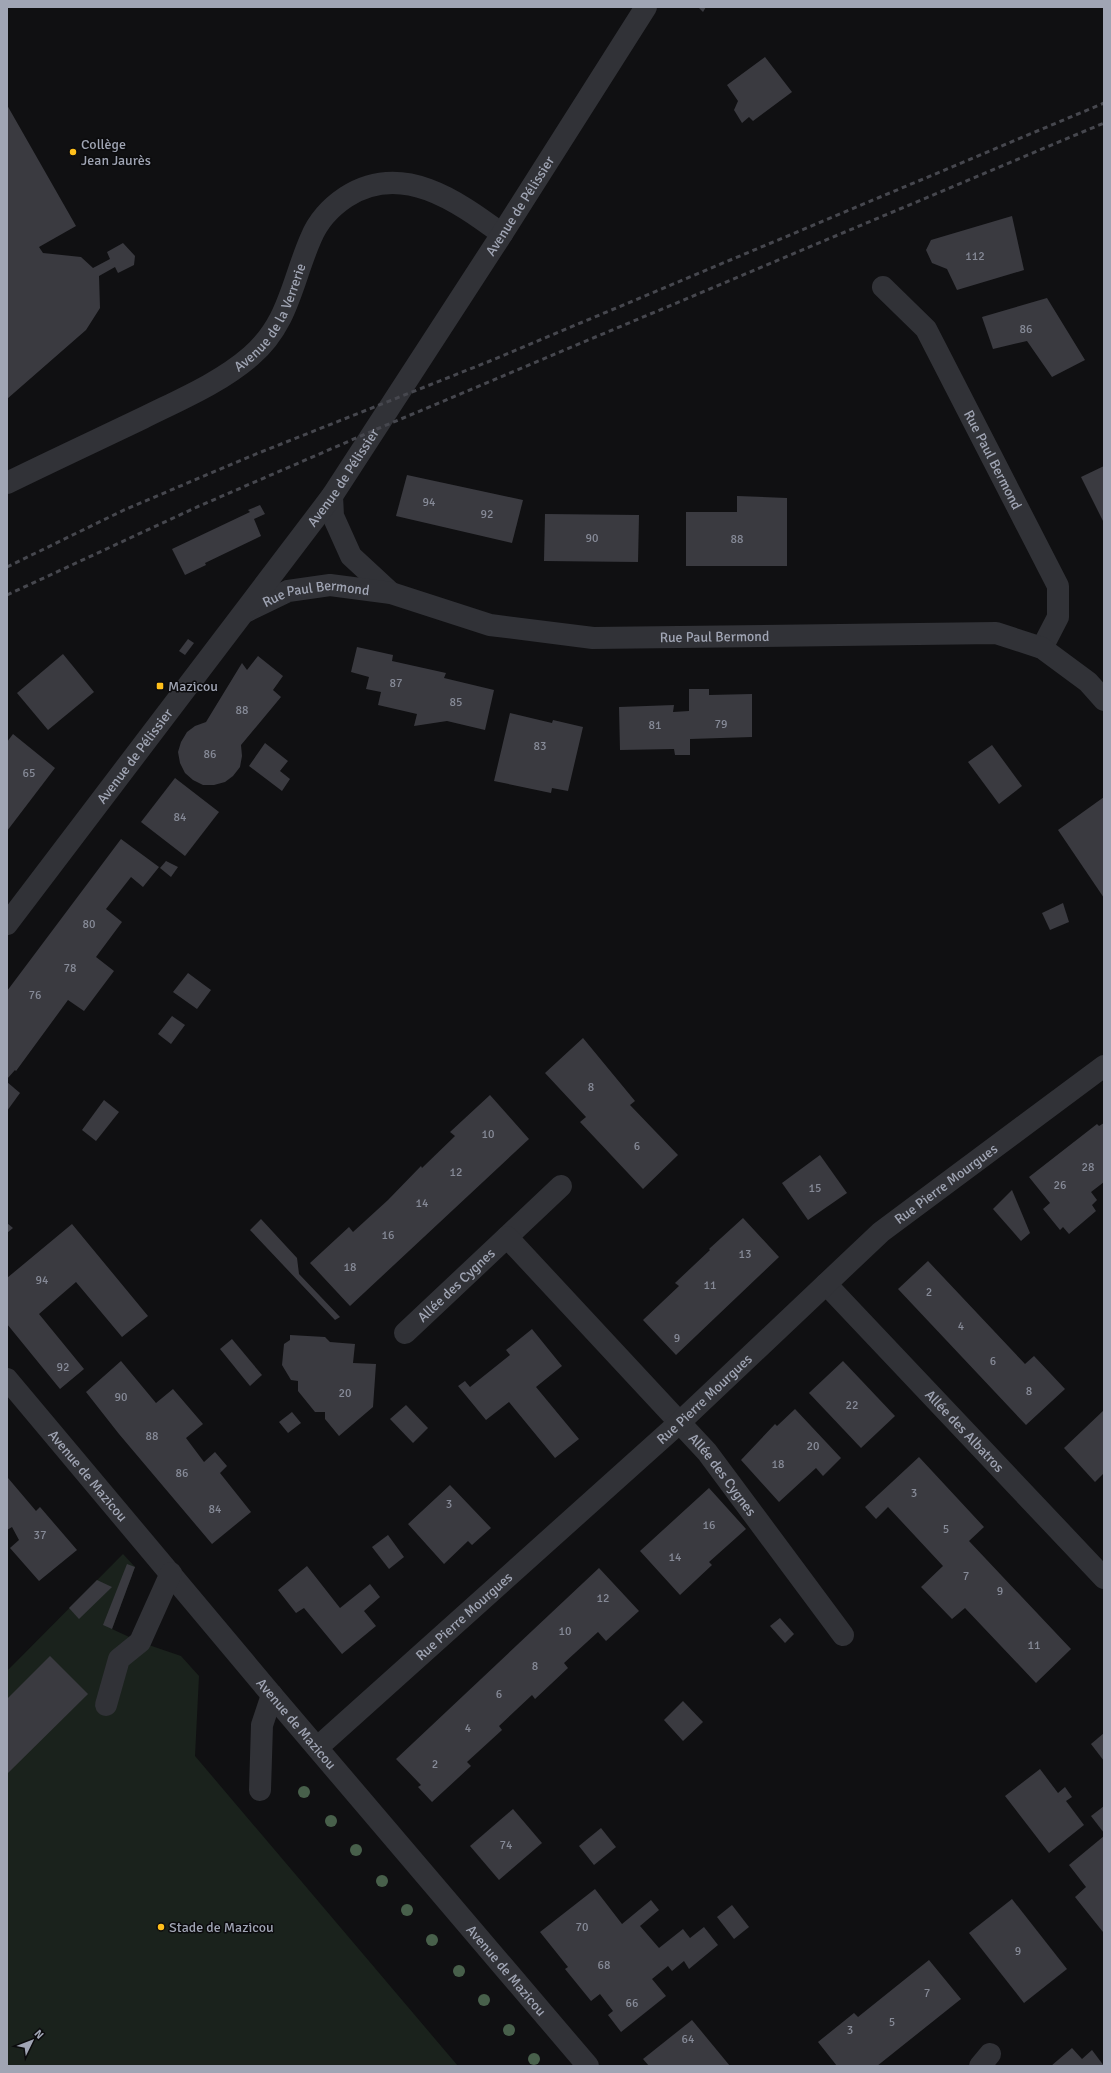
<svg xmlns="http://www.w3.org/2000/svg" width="1111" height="2073" font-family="Signika,sans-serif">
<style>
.green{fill:#1a221c}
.building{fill:#3a3a40}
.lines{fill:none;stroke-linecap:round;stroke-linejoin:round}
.minor{stroke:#313237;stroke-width:22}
.rail{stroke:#46474e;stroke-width:3;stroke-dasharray:5 4;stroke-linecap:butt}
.tree{fill:#48604b}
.poi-dot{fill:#ffbf1b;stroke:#0b0b0d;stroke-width:1.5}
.labels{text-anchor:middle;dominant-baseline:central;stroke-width:3;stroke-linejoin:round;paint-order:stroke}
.number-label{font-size:12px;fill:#868a97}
.poi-label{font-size:14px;fill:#a0a5b4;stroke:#0b0b0d;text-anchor:start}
.street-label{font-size:14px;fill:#a0a5b4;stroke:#0b0b0d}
</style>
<rect width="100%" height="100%" fill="#101012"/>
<polygon class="green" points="123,1554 135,1567 112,1629 140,1642 181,1656 199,1676 195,1756 458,2066 7,2066 7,1671"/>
<g class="building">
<polygon points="698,7 706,7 703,12"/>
<polygon points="765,57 792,92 753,121 749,117 742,123 734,110 738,101 727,85"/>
<polygon points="7,105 76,226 39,247 43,253 81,257 93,268 110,259 107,252 123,243 135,256 134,265 118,273 115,267 99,276 100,308 86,330 7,399"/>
<polygon points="1012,216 1024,270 957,290 947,269 932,263 926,250 931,240"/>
<polygon points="1047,298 1085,360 1052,377 1027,341 993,349 982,317"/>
<polygon points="1104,466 1104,523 1081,477"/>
<polygon points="407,475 523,500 512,543 396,516"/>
<polygon points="737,496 787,498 787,566 686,566 686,512 737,512"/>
<polygon points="260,505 265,514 254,519 261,536 205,563 206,565 185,575 172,549 250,512 248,510"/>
<polygon points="545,514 639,515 638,562 544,561"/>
<polygon points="188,639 194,643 185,655 179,651"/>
<polygon points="357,647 393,655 392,661 446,673 444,678 494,690 485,730 447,721 414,726 417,714 378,705 381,692 366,689 369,677 351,672"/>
<polygon points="63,654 94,692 48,730 17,693"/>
<polygon points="258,656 283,676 273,690 281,697 241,745 242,756 240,767 233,776 225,782 214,785 203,785 193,780 185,773 180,763 178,752 181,742 187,732 195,726 206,722 242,663 247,670"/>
<polygon points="689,689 709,689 709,695 752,694 752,737 690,739 690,755 675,755 674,749 620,750 619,707 674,705 673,712 689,711"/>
<polygon points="510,713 552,723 553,720 583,727 568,791 552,788 551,793 494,781"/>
<polygon points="13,734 55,768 7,831 7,742"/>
<polygon points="265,743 288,761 280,771 290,779 282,791 249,766"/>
<polygon points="992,745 1022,786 999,804 968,762"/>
<polygon points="175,778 219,812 185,856 141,822"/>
<polygon points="1104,797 1104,898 1058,830"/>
<polygon points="121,839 159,867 143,887 131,877 106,909 122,922 96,957 114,971 84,1011 68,1000 16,1071 15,1070 7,1079 7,991"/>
<polygon points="166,861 178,867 171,877 160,868"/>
<polygon points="1063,903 1069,922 1050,930 1042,913"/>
<polygon points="188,973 211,990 197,1009 173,992"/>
<polygon points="172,1016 185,1025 171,1044 158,1034"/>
<polygon points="583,1038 635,1101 630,1105 678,1155 643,1189 580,1122 586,1117 545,1073"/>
<polygon points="7,1082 20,1093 7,1111"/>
<polygon points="490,1095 529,1139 350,1306 310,1263 349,1227 353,1232 388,1200 421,1166 422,1168 455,1136 450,1132"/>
<polygon points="104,1100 119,1112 96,1141 82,1130"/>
<polygon points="1104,1123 1104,1182 1091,1192 1097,1200 1092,1205 1096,1211 1069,1234 1063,1227 1060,1230 1043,1209 1050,1203 1029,1177 1097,1124 1099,1126"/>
<polygon points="820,1155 847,1193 808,1220 782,1183"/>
<polygon points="1012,1190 1030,1233 1021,1241 993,1209"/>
<polygon points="743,1218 779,1257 676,1355 643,1320 679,1286 675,1283 710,1250 709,1249"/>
<polygon points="261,1219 297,1258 299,1274 340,1317 335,1320 250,1230"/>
<polygon points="7,1223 13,1228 7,1233"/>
<polygon points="72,1224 148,1316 122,1337 76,1282 39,1314 84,1369 60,1389 7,1324 7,1278"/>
<polygon points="928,1261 1025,1364 1034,1356 1065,1389 1026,1425 898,1289"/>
<polygon points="532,1329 562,1366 536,1387 579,1439 555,1458 509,1402 486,1420 458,1386 465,1381 470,1387 510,1355 506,1350"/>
<polygon points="290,1335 325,1337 330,1342 355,1344 353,1363 376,1364 373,1407 339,1436 325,1419 325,1412 315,1412 298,1391 298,1381 291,1380 282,1365 284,1344 290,1340"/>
<polygon points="232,1339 262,1375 250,1386 220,1349"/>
<polygon points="121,1361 156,1403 173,1389 203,1424 186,1438 204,1462 215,1452 227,1466 220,1473 251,1512 212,1544 119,1434 86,1392"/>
<polygon points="843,1361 895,1416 861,1448 809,1393"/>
<polygon points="406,1405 428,1428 413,1443 390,1419"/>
<polygon points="795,1409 841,1458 823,1476 816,1468 779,1502 741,1460 775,1424 777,1426"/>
<polygon points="1104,1410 1104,1473 1095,1482 1064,1448"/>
<polygon points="292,1412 301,1423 288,1433 279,1422"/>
<polygon points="919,1457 984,1527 969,1541 1071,1649 1036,1683 965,1608 952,1619 921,1587 943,1566 888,1507 876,1519 865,1507"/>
<polygon points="8,1478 36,1511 40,1507 77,1550 39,1581 10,1548 19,1540 12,1527 7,1530"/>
<polygon points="450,1485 491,1528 472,1545 468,1541 444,1564 408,1524"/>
<polygon points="709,1488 746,1529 709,1562 712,1565 680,1595 640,1551"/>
<polygon points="388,1535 404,1557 389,1569 372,1547"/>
<polygon points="127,1564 135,1567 112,1629 103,1625"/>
<polygon points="307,1566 340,1608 370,1584 380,1597 364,1611 376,1626 342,1654 304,1608 296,1613 278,1590"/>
<polygon points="599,1568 639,1611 606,1641 598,1632 564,1663 568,1668 535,1699 532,1695 499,1726 502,1730 467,1762 471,1766 432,1802 418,1787 421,1785 396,1759"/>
<polygon points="97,1580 112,1587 79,1619 69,1608"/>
<polygon points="780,1618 794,1634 785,1643 770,1626"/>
<polygon points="50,1656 88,1694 7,1774 7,1699"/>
<polygon points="683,1701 703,1722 683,1741 664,1720"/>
<polygon points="1104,1733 1104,1761 1091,1744"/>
<polygon points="1040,1769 1058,1793 1065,1787 1072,1797 1066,1801 1084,1825 1049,1853 1005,1796"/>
<polygon points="1104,1806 1104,1833 1091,1816"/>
<polygon points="513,1809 542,1843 499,1880 470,1846"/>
<polygon points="601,1828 616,1847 594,1865 579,1846"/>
<polygon points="1104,1836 1104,1932 1103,1932 1075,1897 1086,1887 1069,1865"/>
<polygon points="595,1889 622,1924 651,1900 659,1910 640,1926 659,1948 683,1929 690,1938 704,1927 718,1945 689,1969 684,1961 672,1971 668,1966 652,1979 666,1996 621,2032 608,2015 613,2011 600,1994 591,2001 565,1969 568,1967 540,1932"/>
<polygon points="1012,1899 1067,1969 1024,2003 969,1933"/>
<polygon points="732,1905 749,1927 734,1939 717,1917"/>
<polygon points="929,1960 961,1999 877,2066 837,2066 818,2042 854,2013 858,2017"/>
<polygon points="692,2020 730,2066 649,2066 643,2059"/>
<polygon points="1072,2048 1082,2059 1092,2050 1104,2066 1051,2066"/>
</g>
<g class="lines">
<g class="minor">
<path id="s1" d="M883,287L926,329L1058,586V617L1042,648"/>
<path id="s2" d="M7,483C52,461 97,440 143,418C179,400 220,383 251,356C289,323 292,281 311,238C318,221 331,207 346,197C402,161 457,201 502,234"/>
<polyline points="332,496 333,516 351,556 391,593"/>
<path id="s3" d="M247,611L288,591L330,585L391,593L490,625L593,638L996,633L1042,648L1088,682L1104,700"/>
<path id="s4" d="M7,924L332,496L502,234L646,7"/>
<polyline points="507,1237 561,1186"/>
<path id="s5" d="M826,1284L1104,1578"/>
<path id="s6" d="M405,1333L507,1237L707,1452L843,1635"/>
<path id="s7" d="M7,1379L272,1695L588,2066"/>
<polyline points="106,1705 119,1659 140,1642 171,1573"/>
<path id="s8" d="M318,1747L679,1423L881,1232L1104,1066"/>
<polyline points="260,1790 262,1725 272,1695"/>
<polyline points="980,2066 990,2054"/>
</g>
<g class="rail">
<polyline points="7,567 124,510 251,456 490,361 1104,103"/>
<polyline points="7,595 197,507 377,429 1104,123"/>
</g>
</g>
<g class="tree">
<circle cx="304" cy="1792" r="6"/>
<circle cx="331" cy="1821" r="6"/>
<circle cx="356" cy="1850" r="6"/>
<circle cx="382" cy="1881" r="6"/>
<circle cx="407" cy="1910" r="6"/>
<circle cx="432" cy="1940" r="6"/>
<circle cx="459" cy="1971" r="6"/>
<circle cx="484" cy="2000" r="6"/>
<circle cx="509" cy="2030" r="6"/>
<circle cx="534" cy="2059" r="6"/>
</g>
<g class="poi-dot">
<circle cx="73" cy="152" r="4"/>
<rect x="156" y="682" width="8" height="8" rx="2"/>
<circle cx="161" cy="1927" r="4"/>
</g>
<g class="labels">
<g class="number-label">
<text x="975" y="256">112</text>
<text x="1026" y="329">86</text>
<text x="429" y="502">94</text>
<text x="487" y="514">92</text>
<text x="592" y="538">90</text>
<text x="737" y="539">88</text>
<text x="396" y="683">87</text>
<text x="456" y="702">85</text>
<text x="242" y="710">88</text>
<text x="721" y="724">79</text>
<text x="655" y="725">81</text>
<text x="540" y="746">83</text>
<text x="210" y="754">86</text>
<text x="29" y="773">65</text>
<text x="180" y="817">84</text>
<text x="89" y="924">80</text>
<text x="70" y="968">78</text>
<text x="35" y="995">76</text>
<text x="591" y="1087">8</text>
<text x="488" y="1134">10</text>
<text x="637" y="1146">6</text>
<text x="1088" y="1167">28</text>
<text x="456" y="1172">12</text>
<text x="1060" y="1185">26</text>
<text x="815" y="1188">15</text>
<text x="422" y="1203">14</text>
<text x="388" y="1235">16</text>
<text x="745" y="1254">13</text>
<text x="350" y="1267">18</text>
<text x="42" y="1280">94</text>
<text x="710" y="1285">11</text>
<text x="929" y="1292">2</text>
<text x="961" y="1326">4</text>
<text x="677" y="1338">9</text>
<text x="993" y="1361">6</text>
<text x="63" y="1367">92</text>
<text x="1029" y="1391">8</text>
<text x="345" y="1393">20</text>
<text x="121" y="1397">90</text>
<text x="852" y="1405">22</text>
<text x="152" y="1436">88</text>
<text x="813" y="1446">20</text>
<text x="778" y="1464">18</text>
<text x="182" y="1473">86</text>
<text x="914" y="1493">3</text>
<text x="449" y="1504">3</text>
<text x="215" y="1509">84</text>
<text x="709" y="1525">16</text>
<text x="946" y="1529">5</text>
<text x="40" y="1535">37</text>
<text x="675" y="1557">14</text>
<text x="966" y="1576">7</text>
<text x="1000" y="1591">9</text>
<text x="603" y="1598">12</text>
<text x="565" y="1631">10</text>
<text x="1034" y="1645">11</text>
<text x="535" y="1666">8</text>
<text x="499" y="1694">6</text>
<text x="468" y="1728">4</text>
<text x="435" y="1764">2</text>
<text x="506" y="1845">74</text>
<text x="582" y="1927">70</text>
<text x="1018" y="1951">9</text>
<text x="604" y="1965">68</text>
<text x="927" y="1993">7</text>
<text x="632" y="2003">66</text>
<text x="892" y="2022">5</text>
<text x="850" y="2030">3</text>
<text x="688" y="2039">64</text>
</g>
<g class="poi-label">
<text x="81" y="144">Collège<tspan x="81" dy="16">Jean Jaurès</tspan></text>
<text x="168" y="686">Mazicou</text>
<text x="169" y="1927">Stade de Mazicou</text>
</g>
<g class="street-label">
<text stroke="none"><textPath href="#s4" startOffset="883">Avenue de Pélissier</textPath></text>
<text stroke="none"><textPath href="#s2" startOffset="319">Avenue de la Verrerie</textPath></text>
<text stroke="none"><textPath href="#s1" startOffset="207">Rue Paul Bermond</textPath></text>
<text stroke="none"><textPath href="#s4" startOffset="559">Avenue de Pélissier</textPath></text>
<text stroke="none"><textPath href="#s3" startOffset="73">Rue Paul Bermond</textPath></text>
<text stroke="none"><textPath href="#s3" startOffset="479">Rue Paul Bermond</textPath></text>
<text stroke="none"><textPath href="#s4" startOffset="211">Avenue de Pélissier</textPath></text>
<text stroke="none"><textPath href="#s8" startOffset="844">Rue Pierre Mourgues</textPath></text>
<text stroke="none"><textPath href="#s6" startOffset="70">Allée des Cygnes</textPath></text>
<text stroke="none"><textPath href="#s8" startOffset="520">Rue Pierre Mourgues</textPath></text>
<text stroke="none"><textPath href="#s5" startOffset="202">Allée des Albatros</textPath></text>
<text stroke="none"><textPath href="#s7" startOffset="126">Avenue de Mazicou</textPath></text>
<text stroke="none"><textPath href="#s6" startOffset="461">Allée des Cygnes</textPath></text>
<text stroke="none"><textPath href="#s8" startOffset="196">Rue Pierre Mourgues</textPath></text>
<text stroke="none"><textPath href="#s7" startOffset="450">Avenue de Mazicou</textPath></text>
<text stroke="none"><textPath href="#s7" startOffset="774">Avenue de Mazicou</textPath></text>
</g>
</g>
<rect width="1111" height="2073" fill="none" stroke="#a0a5b4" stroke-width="16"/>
<g transform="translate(32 2041) rotate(47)" stroke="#0b0b0d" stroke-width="3" paint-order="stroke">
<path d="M0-3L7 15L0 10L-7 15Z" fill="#a0a5b4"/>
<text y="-6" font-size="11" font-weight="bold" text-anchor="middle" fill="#a0a5b4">N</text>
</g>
</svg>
